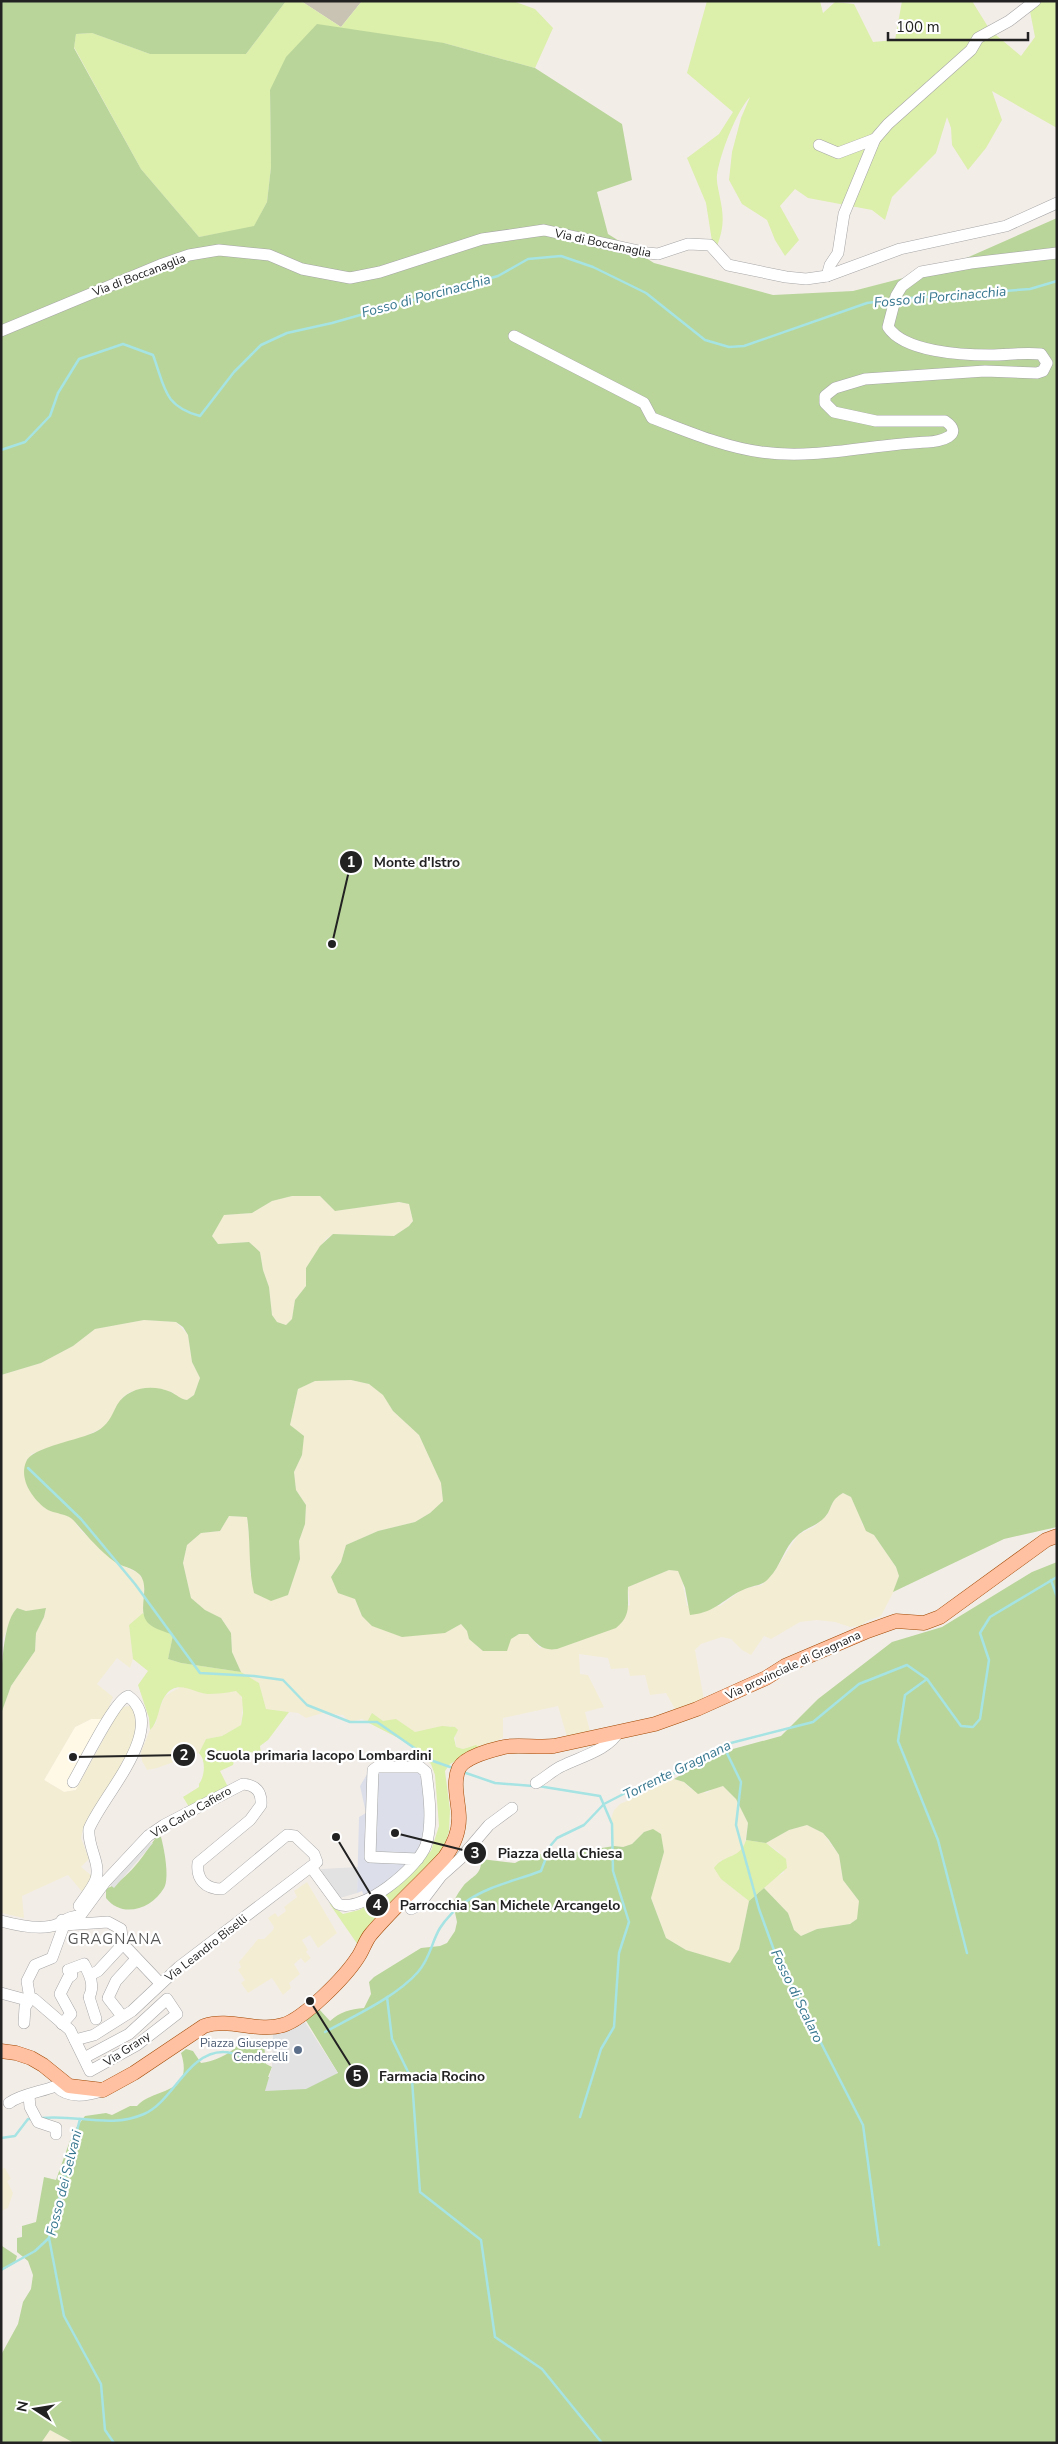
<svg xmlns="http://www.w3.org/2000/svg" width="1058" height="2444" font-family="'Nunito Sans',sans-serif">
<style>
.education{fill:#fff9e5}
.construction{fill:#c8c3b2}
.farmland{fill:#f2edd3}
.grass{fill:#dcefab}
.forest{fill:#b9d59a;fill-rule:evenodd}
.parking{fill:#e2e2e2}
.plaza{fill:#dcdfe9}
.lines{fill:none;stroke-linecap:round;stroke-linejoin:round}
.stream{stroke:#a6e3e3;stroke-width:2.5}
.minor-casing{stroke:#a6a6a6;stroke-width:12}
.major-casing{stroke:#a04700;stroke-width:15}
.minor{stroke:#fff;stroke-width:11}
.major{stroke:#ffc1a1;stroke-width:14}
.service-dot{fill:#5c6f8a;stroke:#fff;stroke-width:2}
.labels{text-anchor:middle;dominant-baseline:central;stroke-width:4.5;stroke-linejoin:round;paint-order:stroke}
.street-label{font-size:12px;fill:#222;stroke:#fff}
.service-label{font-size:12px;fill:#4e5e75;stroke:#fff;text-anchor:end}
.water-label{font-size:14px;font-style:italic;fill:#387890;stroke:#fff}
.quarter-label{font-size:15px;letter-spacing:1px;fill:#555;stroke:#fff}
.leader{fill:none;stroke:#222;stroke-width:2}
.callout-dot{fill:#222;stroke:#fff;stroke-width:2}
.mark-label{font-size:15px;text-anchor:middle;font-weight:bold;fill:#fff}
.callout-label{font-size:14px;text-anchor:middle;font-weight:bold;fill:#222;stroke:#fff;stroke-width:4.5;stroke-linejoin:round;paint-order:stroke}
</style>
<rect width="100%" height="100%" fill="#f3ede8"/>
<polygon class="education" points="108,1709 116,1714 76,1790 64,1792 44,1780 75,1727 91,1719 102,1719"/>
<polygon class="construction" points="301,1 362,1 341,27"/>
<g class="farmland">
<polygon points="292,1196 320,1196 335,1211 398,1202 409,1204 413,1221 409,1226 394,1236 333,1234 326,1239 306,1268 306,1286 295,1300 292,1319 286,1325 277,1322 272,1315 269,1287 263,1270 260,1252 249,1242 218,1244 212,1236 223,1215 252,1213 272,1201"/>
<polygon points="144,1320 176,1322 188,1335 192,1362 200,1378 194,1395 187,1400 178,1398 172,1392 147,1388 130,1392 123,1397 110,1421 104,1427 80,1439 31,1454 39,1501 45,1508 71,1517 81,1531 121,1565 138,1573 144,1581 143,1613 129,1625 133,1659 130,1668 117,1658 97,1684 113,1697 108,1709 102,1719 91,1719 75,1727 44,1780 64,1792 76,1790 121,1707 130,1706 136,1713 138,1737 83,1829 81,1838 89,1859 81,1867 92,1876 84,1894 68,1875 22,1896 24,1918 6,1914 1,1913 1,1714 11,1686 35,1651 36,1633 44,1617 46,1609 26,1611 17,1608 1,1643 1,1375 41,1363 73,1346 95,1329"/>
<polygon points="351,1380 369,1384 384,1395 393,1411 419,1435 441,1483 443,1501 430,1513 415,1522 378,1531 346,1545 341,1562 331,1577 355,1599 362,1616 445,1633 461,1624 467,1631 469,1639 483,1651 519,1634 528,1634 540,1648 630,1605 628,1587 669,1570 678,1571 682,1580 687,1606 720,1606 743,1589 762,1585 774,1572 798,1535 814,1527 827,1515 835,1498 843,1493 851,1497 860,1515 862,1524 874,1535 896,1567 899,1576 897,1585 881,1616 867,1621 860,1626 850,1627 835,1622 817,1620 800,1622 771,1639 764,1636 751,1655 742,1650 731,1639 722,1637 701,1644 695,1650 704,1700 676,1711 666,1693 650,1695 645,1675 630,1676 628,1668 611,1669 608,1658 579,1654 580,1674 588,1675 604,1707 585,1712 590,1731 567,1737 558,1706 503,1718 503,1738 480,1748 472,1746 463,1749 456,1747 455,1733 451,1726 415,1732 388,1721 383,1721 372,1713 367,1722 362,1719 349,1722 343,1715 323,1713 306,1718 298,1713 266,1709 259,1683 241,1672 232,1652 231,1633 222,1619 205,1610 191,1598 183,1563 187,1545 201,1533 220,1531 229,1516 247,1517 251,1557 250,1575 288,1595 300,1559 299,1541 305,1524 306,1505 296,1490 294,1472 302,1455 290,1425 298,1389 315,1381"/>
<polygon points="180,1687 192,1688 210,1694 236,1691 239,1693 243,1700 241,1725 222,1736 206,1739 199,1753 157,1768 147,1770 142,1761 141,1752 150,1730 156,1723 157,1715 165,1696"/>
<polygon points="674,1779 684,1782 691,1789 707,1793 714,1788 723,1786 736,1799 748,1823 744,1849 737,1855 720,1861 721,1879 749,1901 739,1949 730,1964 686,1950 666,1938 651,1897 664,1852 653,1829 644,1832 632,1844 623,1847 614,1846 611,1837 611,1819 614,1810 620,1804"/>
<polygon points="807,1825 823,1833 839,1855 843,1880 859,1901 860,1910 857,1919 850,1924 817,1929 801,1936 794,1930 788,1913 764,1888 775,1877 784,1873 779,1852 766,1843 789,1830"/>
<polygon points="307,1882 337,1933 318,1948 310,1935 302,1940 308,1950 306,1952 311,1958 305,1963 301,1958 294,1964 300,1974 289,1983 291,1988 283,1995 272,1978 248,1993 241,1983 245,1980 238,1970 241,1967 239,1962 258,1939 264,1939 273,1930 274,1927 268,1918 275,1913 278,1917 286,1911 284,1907 297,1897 294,1891"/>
<polygon points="5,2168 11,2179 7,2181 13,2193 8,2208 1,2211 1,2169"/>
<polygon points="50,2430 74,2443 41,2443"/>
</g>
<g class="grass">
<polygon points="286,1 301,1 341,27 362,1 513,1 535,9 553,28 535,68 444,43 270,90 271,167 267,202 254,227 199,237 141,169 74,47 76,34 92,33 150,54 246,54"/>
<path d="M707,1H820L823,13L835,2L854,4L873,42L895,40L902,1H972L990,30L1021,56L1035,37L1028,1H1057V128L992,91L1002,120L986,148L968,170L952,145L951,128L947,117L936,153L892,197L885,220L872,210L808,198L795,189L780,206L799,240L785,256L775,240L767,220L742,204L729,180L732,152L741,118L750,97C736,112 720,154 717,175C716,182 719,191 720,198C725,221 723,232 714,254L706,203L687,158L719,134L733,112L687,73Z"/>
<path d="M143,1613L149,1624L173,1635L168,1659L181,1663L241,1672L259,1683L266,1709L289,1712L268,1740L260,1746L261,1754L255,1755L252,1752L235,1757L233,1765L220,1771L228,1787L189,1807L183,1797L199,1787V1784C205,1776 206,1760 199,1753L206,1739L222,1736L241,1725L243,1713L242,1697L236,1691C227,1693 217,1694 208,1694C194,1693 177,1678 165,1696C158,1706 159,1722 150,1730L149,1718L138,1685L148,1671L133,1659L129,1625Z"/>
<polygon points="372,1713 383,1721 396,1719 415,1732 442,1726 455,1727 458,1730 454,1738 456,1747 463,1749 476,1745 480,1748 450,1764 445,1771 450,1810 449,1831 445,1844 439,1855 373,1921 358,1945 329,1903 343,1914 359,1910 378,1899 431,1851 439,1826 435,1775 431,1764 406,1742 367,1722"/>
<path d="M746,1840L766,1843L786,1859L787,1868L749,1901L721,1879L714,1868C725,1853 740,1860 746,1840Z"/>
</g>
<g class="forest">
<path d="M1,1H286L246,54H150L92,33L76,34L74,48L141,169L199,237L254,226L267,202L271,167L270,90L286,57L317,24L444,43L535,68L622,124L632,180L597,192L608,234L654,263L773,295L853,291L946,267L1057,218V1527L1004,1539L893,1592L899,1576L896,1567L874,1535L866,1531L851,1497L843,1493C829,1501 833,1508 825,1517C817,1526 805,1528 797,1536C784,1547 781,1566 769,1578C763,1586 754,1585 745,1589C723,1598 718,1612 690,1615L685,1588L678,1571L669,1570L628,1587C627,1605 632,1615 616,1628L557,1649C542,1651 538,1645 528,1634H519L511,1639L507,1651H483L469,1639L467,1631L461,1624L445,1633L402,1637L372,1626L362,1616L355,1599L338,1593L331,1577L341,1562L346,1545L378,1531L415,1522L430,1513L443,1501L441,1483L419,1435L393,1411L383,1395L369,1384L351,1380L315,1381L298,1389L290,1425L304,1436L302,1455L294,1472L296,1490L306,1505L305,1524L299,1541L300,1559L288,1595L271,1601L254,1593C248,1568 251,1543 247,1517L229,1516L220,1531L201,1533L187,1545L183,1563L191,1598L205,1610L221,1618L231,1633L232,1652L241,1672L181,1663L168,1659L173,1635C166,1632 155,1629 149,1624C135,1611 152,1587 139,1574C132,1567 122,1567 115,1562C100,1551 87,1536 75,1522C67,1512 54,1515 45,1508C32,1498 19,1479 26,1462C31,1447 81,1440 97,1431C108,1425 111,1417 117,1405C128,1387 152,1384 171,1392C177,1395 180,1399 187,1400L194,1395L200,1378L192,1362L188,1335L183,1327L176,1322L144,1320L95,1329L73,1346L41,1363L1,1375ZM292,1196H320L335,1211L399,1202L409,1204L413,1221L409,1226L394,1236L333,1234L320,1246L306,1268V1286L295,1300L292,1319L286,1325L277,1322L272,1315L269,1287L263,1270L260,1252L249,1242L218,1244L212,1236L224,1215L252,1213L272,1201Z"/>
<path d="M1057,1562V2443H74L50,2430L41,2443H1V2355L18,2324L23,2302L31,2289L33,2275L28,2261L17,2252V2238L22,2237V2226L36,2222L44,2177L56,2180L73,2132L85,2116L106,2113L112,2115L130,2106H137C153,2087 195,2096 181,2053L186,2049L193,2051L201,2063C213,2062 230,2054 238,2045L251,2046L264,2043L266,2064L272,2067L268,2077L338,2073L305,2019L318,2008L330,2021C340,2012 350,2009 364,2008L371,1994L369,1982L374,1977L421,1948L440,1946L447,1943L455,1931L457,1922L453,1903C456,1896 460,1890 464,1885C472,1876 482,1875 481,1859L515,1863L526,1857L540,1854H565L614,1846L623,1847L632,1844L644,1832L653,1829L661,1834L664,1852L651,1898L666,1938L686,1950L730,1963L739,1949L749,1901L764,1888L788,1913L794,1930L801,1936L817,1929L850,1924L857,1919L859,1901L843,1880L839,1855L829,1840L823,1833L807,1825L789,1830L766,1843L746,1840L748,1823L736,1799L723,1786L698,1794L684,1782L674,1779L718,1753L781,1736L818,1699L892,1642L942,1627L1032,1572Z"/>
<path d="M17,1608L26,1611L46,1608L44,1617L36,1633L35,1651L11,1686L1,1714C1,1688 0,1625 17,1608Z"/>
<path d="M157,1836L161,1837C164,1848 170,1878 164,1888C152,1909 122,1919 106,1898V1889C129,1879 143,1856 157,1836Z"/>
<polygon points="2,2246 17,2256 15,2263 1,2271"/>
</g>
<g class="parking">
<polygon points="144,1843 153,1843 114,1888 109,1884"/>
<polygon points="358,1867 357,1893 340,1898 327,1883 321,1869"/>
<polygon points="303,2019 338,2073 306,2089 265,2091 272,2067 273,2033"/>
</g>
<polygon class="plaza" points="395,1758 396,1764 423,1764 429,1842 378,1899 368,1905 362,1891 357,1893 359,1817 366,1813 360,1786 369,1771"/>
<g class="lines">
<g class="stream">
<polyline points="898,299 1030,289 1057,281"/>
<path d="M1,450L25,442L50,416L58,393L79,359L123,344L153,355C165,387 163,406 200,416L234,372L261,345L287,333L332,323L498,276L528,259L561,256L593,267L646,293L705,340L729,347L744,346L867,303L890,300"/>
<polyline points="28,1468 81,1519 135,1584 200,1673 254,1676 283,1680 307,1705 350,1722 377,1722 433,1761 453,1768"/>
<polyline points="1051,1580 1057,1597"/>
<polyline points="927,1679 905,1695 898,1741 938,1840 967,1953"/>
<polyline points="723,1745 741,1782 736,1825 759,1909 775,1953 863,2125 879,2245"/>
<polyline points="463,1772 495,1783 533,1786"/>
<polyline points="538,1786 600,1796 612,1824 613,1871 629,1922 619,1953 614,2027 601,2049 580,2117"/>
<polyline points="387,1997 392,2039 412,2080 420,2192 481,2240 495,2337 542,2369 602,2443"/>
<path d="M325,2032C354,2016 396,1997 418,1972C431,1957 431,1943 440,1928C445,1920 456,1908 464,1903C487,1886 515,1881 541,1871L551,1845L557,1838L584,1825L604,1804L635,1788L677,1772L723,1745L813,1722L859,1684L907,1665L927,1679L961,1726L973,1727L980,1719L989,1660L980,1633L990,1617L1057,1577"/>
<path d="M42,2118C77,2114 110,2129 144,2114C173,2102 188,2051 224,2052C235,2052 244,2059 254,2059"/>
<polyline points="80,2119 49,2238 64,2316 101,2384 105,2430 114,2443"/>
<polyline points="1,2138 15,2136 28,2119 32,2119"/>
<polyline points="1,2270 35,2251 49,2238"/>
</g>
<defs>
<g id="minor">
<polyline points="819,145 838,153 875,139"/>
<polyline points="827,276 830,265 838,253 844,214 875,139 888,124 971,50 978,38 1009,21 1035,1"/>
<polyline points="1,331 160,265 189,255 219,250 269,255 302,269 350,278 380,272 482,239 544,230 648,253 658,254 688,244 710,245 728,265 786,277 806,279 827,276 900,249 1006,226 1057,203"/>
<path d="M514,336L644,403L652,418C687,431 723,447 761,452C816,460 872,444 928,442C939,442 966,435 945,421H876L834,412L825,403V396L835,388L865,379L985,371L1037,373L1043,371L1047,363L1041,354C1024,352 1007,355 990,355C962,355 904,352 888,327L896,296L902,286L921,272L971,263L1057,253"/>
<path d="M73,1782C82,1767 115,1699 128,1696C170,1727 102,1796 89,1829C87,1846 101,1863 96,1879C93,1888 84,1898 79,1906"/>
<path d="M536,1783C545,1778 553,1770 562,1766C580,1757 609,1750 619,1731"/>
<path d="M311,1867L338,1904C362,1914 418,1868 426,1845C433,1823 429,1794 426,1772L420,1767H377L373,1770L370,1857L418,1859"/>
<polyline points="426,1878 429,1881 428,1884 411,1909 419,1905 441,1876 460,1859 489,1825 512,1808"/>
<polyline points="62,1920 64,1925 108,1922 121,1929 123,1944 160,1983"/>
<path d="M1,1921C16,1925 43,1931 58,1924C66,1920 70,1916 80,1916L105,1882L148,1836L164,1825L243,1784C256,1785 262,1792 261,1805L250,1820L198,1863C196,1879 205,1889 222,1889L287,1835L295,1836L314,1854L317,1862L179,1967L132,2011L94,2035L75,2040"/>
<polyline points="90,1975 98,1971 123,1944"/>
<polyline points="1,1993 23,1999 34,1999 70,2030 90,2071 137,2045 177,2014 167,1999 129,2034 84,2058"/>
<polyline points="122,2016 108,1998 116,1981 136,1959"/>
<polyline points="24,2023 25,2007 30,1999 27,1981 35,1965 52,1958 64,1925"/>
<path d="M62,2024L71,2014L60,1994L68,1978L72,1975L68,1970L84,1964C90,1975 95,1986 89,1997L96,2019"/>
<polyline points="29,2096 30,2107 38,2122 56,2128 56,2134"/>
<path d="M9,2103C21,2094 41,2092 56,2086C68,2099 86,2096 101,2091"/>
</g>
<path id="major" d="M1,2051L16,2053L31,2058L43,2065L69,2086L103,2090L134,2073L204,2026C230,2017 257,2033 283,2025C304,2019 346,1976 358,1957C363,1950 365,1941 371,1934C394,1907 421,1883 445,1857C453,1846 459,1832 459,1818C459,1803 452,1783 459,1768C466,1756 492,1750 504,1747C517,1744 538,1748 554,1746L655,1724L697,1709L766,1678L785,1666L865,1632L896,1621L924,1623L940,1617L1046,1540L1057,1536"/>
</defs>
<use href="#minor" class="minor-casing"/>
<use href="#major" class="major-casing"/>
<use href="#minor" class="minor"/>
<use href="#major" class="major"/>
</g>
<circle class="service-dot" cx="298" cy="2050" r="5"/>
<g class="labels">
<g class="street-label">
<text transform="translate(603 243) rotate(12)">Via di Boccanaglia</text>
<text transform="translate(139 275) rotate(-21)">Via di Boccanaglia</text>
<text transform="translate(793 1665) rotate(-25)">Via provinciale di Gragnana</text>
<text transform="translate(191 1812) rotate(-30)">Via Carlo Cafiero</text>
<text transform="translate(206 1948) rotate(-38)">Via Leandro Biselli</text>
<text transform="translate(127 2049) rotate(-33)">Via Grany</text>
</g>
<g class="service-label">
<text x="288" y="2043">Piazza Giuseppe<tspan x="288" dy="14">Cenderelli</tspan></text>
</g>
<g class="water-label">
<text transform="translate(426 296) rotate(-15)">Fosso di Porcinacchia</text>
<text transform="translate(940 297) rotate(-5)">Fosso di Porcinacchia</text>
<text transform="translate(677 1770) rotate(-26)">Torrente Gragnana</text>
<text transform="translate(797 1996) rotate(64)">Fosso di Scalaro</text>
<text transform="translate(64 2183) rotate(-76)">Fosso dei Selvani</text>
</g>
<g class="quarter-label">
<text x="115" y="1939">GRAGNANA</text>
</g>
</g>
<path class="leader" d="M332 944L351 862M73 1757L184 1755M395 1833L475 1853M336 1837L377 1905M310 2001L357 2076"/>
<g class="callout-dot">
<circle cx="332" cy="944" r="5"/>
<circle cx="73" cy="1757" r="5"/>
<circle cx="395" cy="1833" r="5"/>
<circle cx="336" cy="1837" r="5"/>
<circle cx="310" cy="2001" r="5"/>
<circle cx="351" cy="862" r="12"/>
<circle cx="184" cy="1755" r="12"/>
<circle cx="475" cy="1853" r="12"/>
<circle cx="377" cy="1905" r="12"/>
<circle cx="357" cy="2076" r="12"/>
</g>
<g class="mark-label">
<text x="351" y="867">1</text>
<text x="184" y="1760">2</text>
<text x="475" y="1858">3</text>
<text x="377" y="1910">4</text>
<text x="357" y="2081">5</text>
</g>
<g class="callout-label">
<text x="417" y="867">Monte d'Istro</text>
<text x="319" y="1760">Scuola primaria Iacopo Lombardini</text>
<text x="560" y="1858">Piazza della Chiesa</text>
<text x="510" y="1910">Parrocchia San Michele Arcangelo</text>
<text x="432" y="2081">Farmacia Rocino</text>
</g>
<rect width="1058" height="2444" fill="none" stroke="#222222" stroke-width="5"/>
<g transform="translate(35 2409) rotate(282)" stroke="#ffffff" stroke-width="4" paint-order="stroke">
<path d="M0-4L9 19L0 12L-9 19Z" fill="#222222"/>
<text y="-8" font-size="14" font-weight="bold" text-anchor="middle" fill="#222222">N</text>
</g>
<path d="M888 32v8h140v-8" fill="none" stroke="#222222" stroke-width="2.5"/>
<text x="896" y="32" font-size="15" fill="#222222" stroke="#ffffff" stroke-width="4" paint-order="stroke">100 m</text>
</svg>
